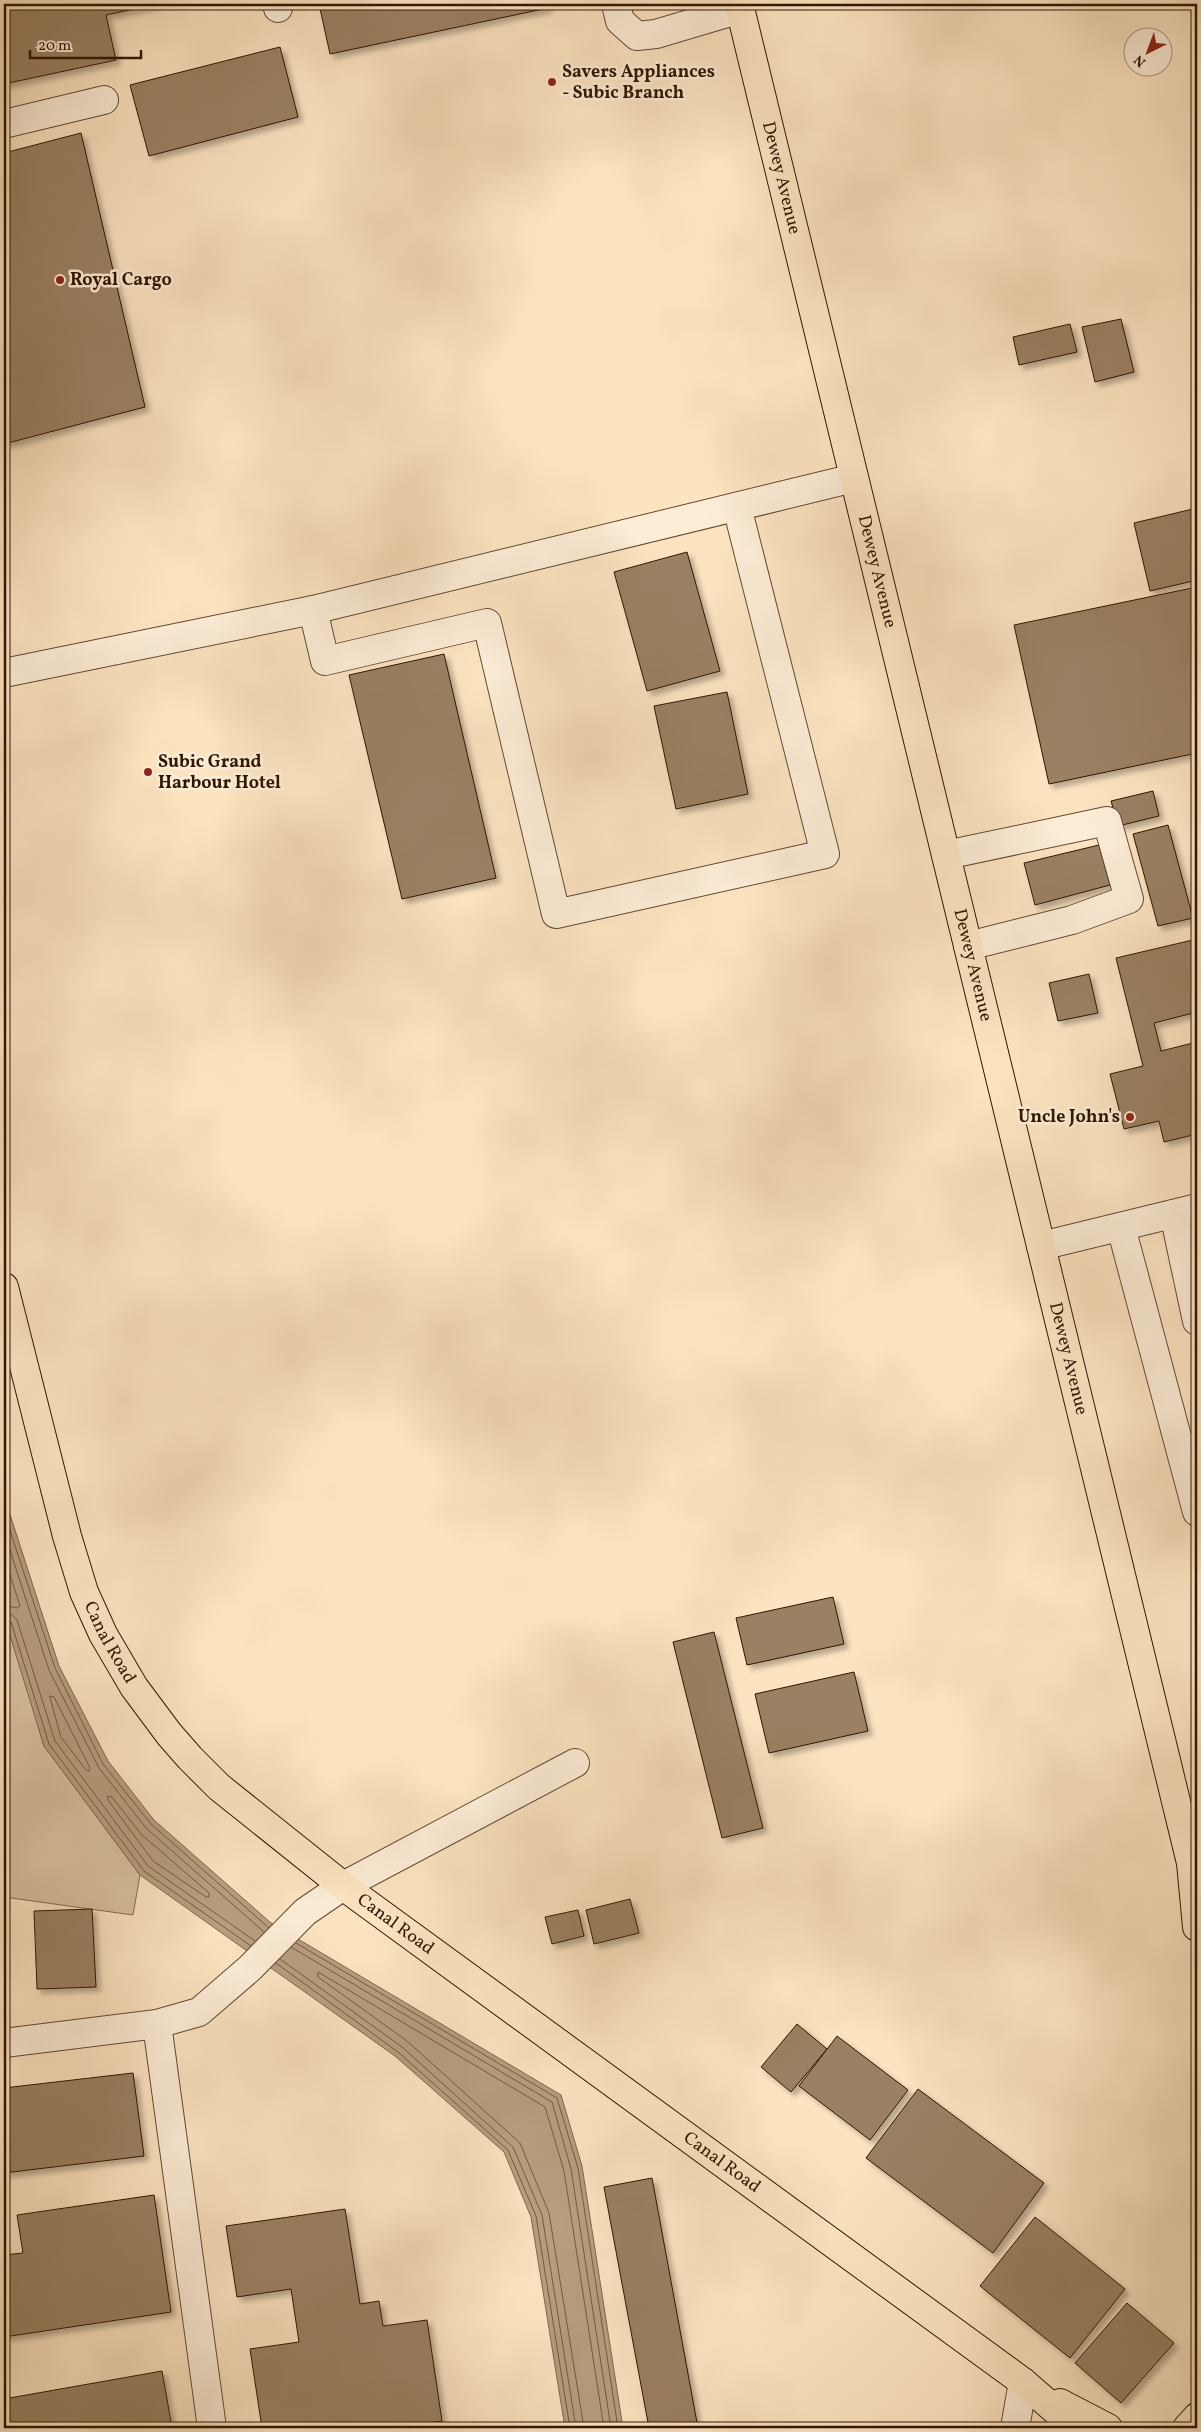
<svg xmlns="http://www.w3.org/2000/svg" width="1201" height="2432" font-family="Vollkorn,serif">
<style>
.green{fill:#d9c1a0;stroke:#846c50}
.water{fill:#b79e7f;stroke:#81684c}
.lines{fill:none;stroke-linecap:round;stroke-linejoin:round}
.shore{stroke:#745a40;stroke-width:1}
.building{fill:#9a8164;stroke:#301600;filter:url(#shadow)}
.minor-casing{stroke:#634a30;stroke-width:30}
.major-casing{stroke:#301600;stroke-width:30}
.minor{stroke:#fdedd7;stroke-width:28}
.major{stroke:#fce4c1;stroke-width:28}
.poi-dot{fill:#8f2418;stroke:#fdedd7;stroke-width:2}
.labels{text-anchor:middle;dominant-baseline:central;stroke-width:5;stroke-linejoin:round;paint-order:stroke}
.poi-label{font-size:18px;font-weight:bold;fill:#301600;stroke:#fdedd7;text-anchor:start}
.street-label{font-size:18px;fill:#301600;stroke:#fdedd7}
</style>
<defs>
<filter id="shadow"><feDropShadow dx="4.5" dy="4.5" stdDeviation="2.5" flood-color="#0004"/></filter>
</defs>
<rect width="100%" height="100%" fill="#fce4c1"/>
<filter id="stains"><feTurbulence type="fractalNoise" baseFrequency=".004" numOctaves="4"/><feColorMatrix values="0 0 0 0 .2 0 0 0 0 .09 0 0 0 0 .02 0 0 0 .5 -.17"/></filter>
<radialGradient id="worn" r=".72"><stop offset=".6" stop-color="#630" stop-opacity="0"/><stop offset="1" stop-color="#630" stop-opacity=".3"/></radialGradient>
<polygon class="green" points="4,1607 44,1746 140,1875 133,1915 4,1897"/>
<polygon class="water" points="4,1496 59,1666 108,1761 154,1820 271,1923 561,2095 582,2166 623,2428 565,2428 531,2217 504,2152 395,2056 140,1875 44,1746 4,1616"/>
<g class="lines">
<g class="shore">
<polyline points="4,1512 55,1668 103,1764 151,1824 269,1928"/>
<polyline points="4,1532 49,1670 99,1768 146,1828 264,1932"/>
<polyline points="4,1556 20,1606 17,1608 4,1605"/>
<polyline points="4,1612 11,1614 17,1620 55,1741 148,1866 255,1941"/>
<polyline points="4,1618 11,1622 49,1744 144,1871 251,1946"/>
<polygon points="50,1696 54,1697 90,1768 89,1771 86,1770 61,1737"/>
<polygon points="108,1796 112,1797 141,1834 209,1893 209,1897 206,1897 153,1861 108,1800"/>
<polyline points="296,1943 557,2098 578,2168 618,2428"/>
<polyline points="291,1947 552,2102 571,2169 611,2428"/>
<polyline points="280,1959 402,2047 513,2147 542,2215 576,2428"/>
<polyline points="276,1963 398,2052 508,2150 536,2216 570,2428"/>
<polyline points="584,2428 549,2213 520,2143 407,2041 318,1977 318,1972 545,2107 564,2171 604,2428"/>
</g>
</g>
<g class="building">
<polygon points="4,4 158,4 106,15 116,60 4,84"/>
<polygon points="319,4 547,4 548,8 330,54"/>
<polygon points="280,47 298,117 149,156 130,85"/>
<polygon points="81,133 145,407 4,444 4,153"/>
<polygon points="1121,319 1134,372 1095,382 1082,327"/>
<polygon points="1070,324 1077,352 1019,365 1013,337"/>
<polygon points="1197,508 1197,580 1150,591 1134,523"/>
<polygon points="687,552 720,671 647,691 614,572"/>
<polygon points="1197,587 1197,753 1049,784 1014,625"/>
<polygon points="444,654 496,878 402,899 349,675"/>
<polygon points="727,692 748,794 676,809 654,706"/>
<polygon points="1153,791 1159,816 1118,826 1111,801"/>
<polygon points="1168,825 1193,918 1158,926 1133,834"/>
<polygon points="1099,845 1110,885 1035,905 1024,863"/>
<polygon points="1197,939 1197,1012 1154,1023 1161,1051 1197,1042 1197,1134 1164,1142 1159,1121 1124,1129 1110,1074 1143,1066 1116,958"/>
<polygon points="1089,974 1098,1013 1058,1021 1049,983"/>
<polygon points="833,1597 844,1644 747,1665 736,1618"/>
<polygon points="714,1632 763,1828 722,1838 673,1642"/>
<polygon points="854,1672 868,1731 769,1753 755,1694"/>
<polygon points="630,1899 639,1933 594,1944 586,1910"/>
<polygon points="92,1909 96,1987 37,1989 34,1911"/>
<polygon points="578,1910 584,1936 552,1944 545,1917"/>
<polygon points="797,2024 827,2049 791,2092 761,2067"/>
<polygon points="837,2036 908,2090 870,2140 799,2086"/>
<polygon points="133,2073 144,2156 4,2173 4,2088"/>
<polygon points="918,2089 1044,2183 993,2253 866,2158"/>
<polygon points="652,2178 698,2428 649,2428 604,2187"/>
<polygon points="154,2195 171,2312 4,2337 4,2255 23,2253 17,2215"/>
<polygon points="345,2209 360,2304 379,2301 383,2326 427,2320 442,2421 390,2428 262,2428 250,2349 299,2342 291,2289 237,2297 226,2226"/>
<polygon points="1035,2217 1125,2289 1070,2358 980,2286"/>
<polygon points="1127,2303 1174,2343 1121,2403 1075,2363"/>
<polygon points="162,2371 172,2428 4,2428 4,2399"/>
</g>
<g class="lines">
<defs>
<g id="minor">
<polyline points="277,4 278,8"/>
<polyline points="616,4 620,21 637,36 656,34 740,9"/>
<polyline points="4,124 104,100"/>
<polyline points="313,610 325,661 487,623 556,914 825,854 737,507"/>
<polyline points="4,673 313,610 854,478"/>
<polyline points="946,855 1107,821 1129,899 1072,920 968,946"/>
<polyline points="1174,1214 1197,1321"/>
<polyline points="1121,1227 1197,1512"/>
<polyline points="1041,1246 1197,1208"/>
<polyline points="157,2024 212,2428"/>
<polyline points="4,2043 157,2024 199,2012 250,1968 305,1912 343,1886 575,1763"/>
<polyline points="1015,2428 1023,2382"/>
</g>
<g id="major">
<path id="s1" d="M739,4L1191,1863L1197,1927"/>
<path id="s2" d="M4,1287L67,1536L84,1592L103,1634L134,1687L169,1734L190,1758L219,1787L343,1886L1023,2382L1076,2428"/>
<polyline points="1060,2403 1108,2428"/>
<polyline points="1187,2428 1197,2417"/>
</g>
</defs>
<use href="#minor" class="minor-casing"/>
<use href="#major" class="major-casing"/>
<use href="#minor" class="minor"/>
<use href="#major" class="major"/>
</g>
<g class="poi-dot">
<circle cx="552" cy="82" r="5"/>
<circle cx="60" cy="280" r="5"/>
<circle cx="148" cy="772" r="5"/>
<circle cx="1130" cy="1117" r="5"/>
</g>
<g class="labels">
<g class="poi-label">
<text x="562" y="72">Savers Appliances<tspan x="562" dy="21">- Subic Branch</tspan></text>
<text x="70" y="280">Royal Cargo</text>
<text x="158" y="762">Subic Grand<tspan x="158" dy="21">Harbour Hotel</tspan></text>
<text x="1120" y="1117" text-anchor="end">Uncle John's</text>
</g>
<g class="street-label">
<text stroke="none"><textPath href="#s1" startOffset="179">Dewey Avenue</textPath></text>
<text stroke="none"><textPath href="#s1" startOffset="584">Dewey Avenue</textPath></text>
<text stroke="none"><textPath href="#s1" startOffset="989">Dewey Avenue</textPath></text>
<text stroke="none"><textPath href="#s1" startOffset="1394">Dewey Avenue</textPath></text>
<text stroke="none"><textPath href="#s2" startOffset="372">Canal Road</textPath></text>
<text stroke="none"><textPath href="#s2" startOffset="778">Canal Road</textPath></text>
<text stroke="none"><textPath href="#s2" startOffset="1182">Canal Road</textPath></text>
</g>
</g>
<rect width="1201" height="2432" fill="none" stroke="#fce4c1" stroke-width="20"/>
<rect x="5" y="5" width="1191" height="2422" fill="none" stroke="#301600" stroke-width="2.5"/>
<rect x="10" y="10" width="1181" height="2412" fill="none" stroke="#301600"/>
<g transform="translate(1148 52) rotate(222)"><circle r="24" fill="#fdedd7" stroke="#ab9781"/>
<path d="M0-4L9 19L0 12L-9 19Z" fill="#8f2418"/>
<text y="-8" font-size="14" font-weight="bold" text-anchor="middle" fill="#301600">N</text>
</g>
<path d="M30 50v8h111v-8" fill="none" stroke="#301600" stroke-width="2.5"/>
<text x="38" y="50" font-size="15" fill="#301600" stroke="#fdedd7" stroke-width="4" paint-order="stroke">20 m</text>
<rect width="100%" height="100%" filter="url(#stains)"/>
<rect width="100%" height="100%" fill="url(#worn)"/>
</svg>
